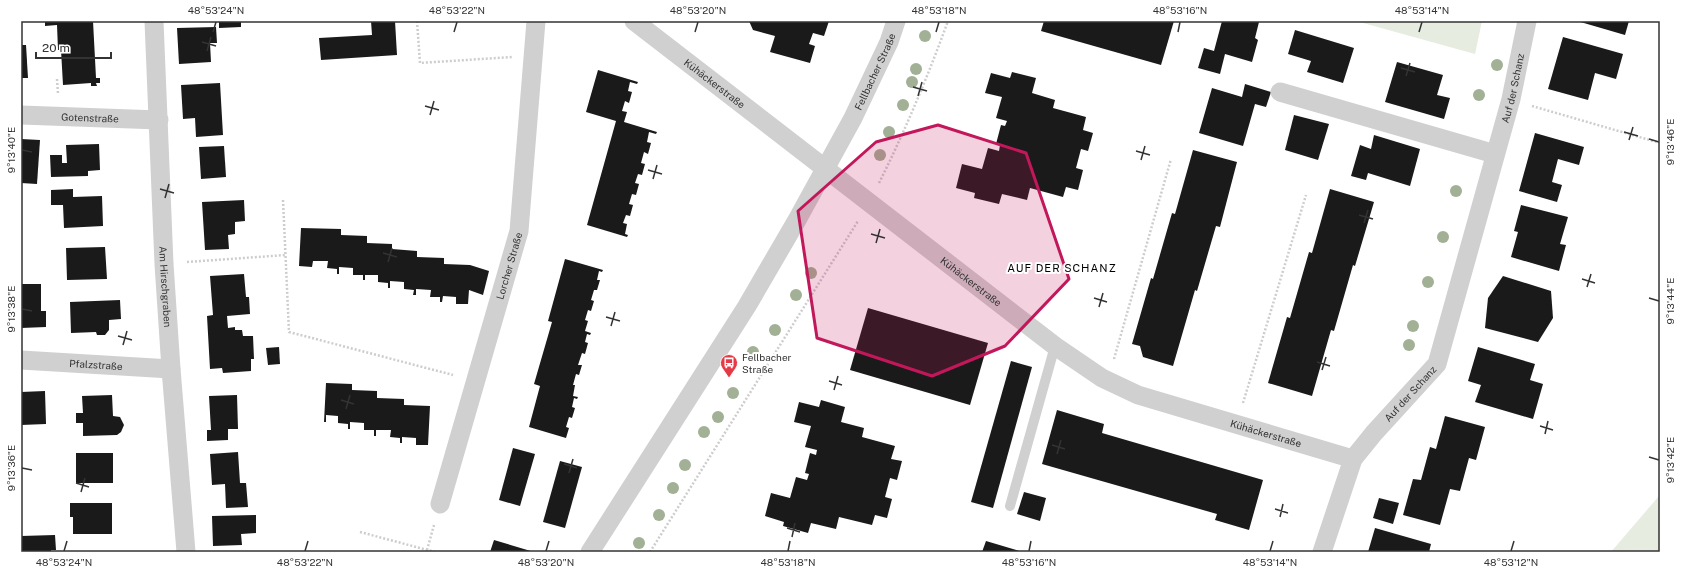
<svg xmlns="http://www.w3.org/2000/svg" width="1681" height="573" font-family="'Public Sans',sans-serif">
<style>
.green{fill:#e6ecdf}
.building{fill:#1a1a1a}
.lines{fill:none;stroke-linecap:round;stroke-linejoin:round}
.path{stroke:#cdcdcd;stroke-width:2.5;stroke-dasharray:2 2;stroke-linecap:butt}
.service{stroke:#d0d0d0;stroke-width:10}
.minor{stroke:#d0d0d0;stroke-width:19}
.tree{fill:#a2b095}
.marked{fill:#c2185b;fill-opacity:0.2;stroke:#c2185b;stroke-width:3;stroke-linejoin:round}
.ticks{fill:none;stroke:#333;stroke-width:1.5}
.labels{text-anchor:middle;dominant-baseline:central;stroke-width:4;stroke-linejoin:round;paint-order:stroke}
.street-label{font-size:10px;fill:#333;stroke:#fff}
.poi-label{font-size:10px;fill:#333;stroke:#fff;text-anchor:start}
.neighbourhood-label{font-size:11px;letter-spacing:1px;fill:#000;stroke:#fff}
.neatline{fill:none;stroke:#333;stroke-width:1.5}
.ticks-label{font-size:10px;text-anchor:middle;fill:#333}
</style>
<rect width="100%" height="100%" fill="#fff"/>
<g class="green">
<polygon points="1356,21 1482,21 1475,54"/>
<polygon points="1660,491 1660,552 1611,552 1659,496"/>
</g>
<g class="building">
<polygon points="45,21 93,21 96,78 100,78 100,83 96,83 97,86 91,86 91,83 63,85 61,50 58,50 57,25 45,26"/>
<polygon points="219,21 241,21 241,27 219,28"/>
<polygon points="371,21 395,21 397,55 321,60 319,38 372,35"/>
<polygon points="749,21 829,21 824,36 813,33 809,44 815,46 810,63 770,52 775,36 753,30"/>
<polygon points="1044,21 1174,21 1161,65 1041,31"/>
<polygon points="1222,21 1259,22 1255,38 1258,40 1252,62 1225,54 1220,74 1198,68 1204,48 1214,51"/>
<polygon points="1577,21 1629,21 1625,35"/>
<polygon points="216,27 217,43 210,43 211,62 179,64 177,28"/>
<polygon points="1295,30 1354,48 1343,83 1307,72 1311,61 1288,54"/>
<polygon points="1563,37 1623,54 1616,79 1595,73 1588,100 1548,89"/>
<polygon points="21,45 26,45 28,78 21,78"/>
<polygon points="1397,62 1443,75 1437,95 1450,98 1444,119 1385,102"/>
<polygon points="598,70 638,82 637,84 630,82 628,91 632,92 629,103 625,101 622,111 627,112 624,122 657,132 656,134 649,132 647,142 651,143 648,154 644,152 641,163 645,164 642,175 638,174 635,183 639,184 636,195 632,194 629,204 633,205 630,216 626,215 623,223 627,224 625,234 628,235 627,237 587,225 616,121 586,112"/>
<polygon points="1012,72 1036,78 1032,93 1055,100 1053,108 1086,117 1083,130 1093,133 1088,151 1081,149 1076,168 1083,170 1078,190 1066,187 1063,197 1030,188 1027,200 1002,194 999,204 974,198 975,193 956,188 962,164 982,169 988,148 999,151 1000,145 996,144 1001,125 1005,126 1007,121 996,118 1002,97 985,93 991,73 1010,78"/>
<polygon points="220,83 223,135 196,137 195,118 183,119 181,85"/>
<polygon points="1245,84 1271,92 1266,107 1255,104 1243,146 1199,133 1212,88 1242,97"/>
<polygon points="1294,115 1329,124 1318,160 1285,150"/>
<polygon points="1535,133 1584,147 1579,165 1558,159 1552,182 1562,185 1557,202 1519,191"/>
<polygon points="1374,135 1420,149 1410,186 1368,173 1366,180 1351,176 1360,145 1371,149"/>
<polygon points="21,139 40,140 37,184 21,183"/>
<polygon points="99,144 100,170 88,171 88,176 51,177 50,155 62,155 62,163 67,163 66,145"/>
<polygon points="224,146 226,177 201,179 199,147"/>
<polygon points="1193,150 1237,162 1220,227 1216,226 1197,291 1195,290 1173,366 1143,357 1140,346 1132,344 1151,278 1153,279 1172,213 1175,214"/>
<polygon points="73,189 73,197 102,196 103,226 64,228 63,205 51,205 51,190"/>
<polygon points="1330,189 1374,202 1355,266 1353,265 1334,331 1331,330 1312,396 1268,383 1283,331 1287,317 1290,318 1309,252 1312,253"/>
<polygon points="244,200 245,221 235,222 235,234 228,235 229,249 205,250 202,202"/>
<polygon points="1521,205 1568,217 1560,244 1566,245 1559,271 1511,257 1518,232 1514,231"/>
<polygon points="301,228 341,229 341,235 367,236 367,243 392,244 392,249 417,251 417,257 444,258 444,264 470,265 489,271 483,295 469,290 468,304 456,304 456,297 443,296 442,302 440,302 440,297 430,297 431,290 416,289 416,295 413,295 414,290 404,289 404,282 390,281 390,288 388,288 388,283 378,282 378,275 365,275 365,280 363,280 363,275 353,275 353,268 339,267 339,274 337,274 337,269 327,268 328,261 313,261 312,267 299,266"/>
<polygon points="105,247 107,279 67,280 66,248"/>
<polygon points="565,259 603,270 602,272 599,271 597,280 600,280 597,290 594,290 591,300 594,301 591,311 588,310 585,320 588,321 585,331 591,333 590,335 587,334 585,342 588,343 585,354 582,353 578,365 582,365 579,375 576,374 573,385 575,385 573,396 578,397 577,399 574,398 572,407 575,408 572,418 569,417 566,427 569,428 566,438 529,427 540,386 534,384 552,322 548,321"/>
<polygon points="244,274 246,297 249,297 250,314 227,316 228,328 235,327 235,330 242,330 243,336 253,336 254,359 251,359 251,371 223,373 222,368 210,369 207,316 213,315 210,276"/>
<polygon points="1503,276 1551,291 1553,318 1538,342 1485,328 1488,298"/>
<polygon points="21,284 41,284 41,311 46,311 46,327 21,328"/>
<polygon points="120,300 121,319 109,320 109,330 105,335 97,335 96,332 71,333 70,302"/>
<polygon points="868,308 988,343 970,405 850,370"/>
<polygon points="279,347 280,364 268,365 266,348"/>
<polygon points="1478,347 1535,364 1530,380 1543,384 1533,419 1475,402 1481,385 1468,381"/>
<polygon points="1011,361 1032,367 993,508 971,502"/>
<polygon points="326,383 352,384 352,390 377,391 377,398 404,399 404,405 430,406 428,445 416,445 416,438 402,437 402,443 400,443 400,438 390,437 391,430 376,430 376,436 374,436 374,430 364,430 364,423 350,422 350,429 348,429 348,424 338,423 338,416 326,415 326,422 324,422"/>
<polygon points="45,391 46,424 21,425 21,392"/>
<polygon points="112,395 113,416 120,417 124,425 121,432 117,435 83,436 83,423 76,423 76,413 83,413 82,396"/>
<polygon points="237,395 238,429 228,429 228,440 207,441 207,430 211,430 209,396"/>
<polygon points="821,400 845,407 841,422 864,428 862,437 895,446 891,459 902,461 897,480 890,478 885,497 892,499 887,518 875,515 872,525 839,517 836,529 811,523 808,533 783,526 784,522 765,516 771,493 790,498 796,477 807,480 809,474 805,473 810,453 816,455 817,450 805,447 811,426 794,422 799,402 819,407"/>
<polygon points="1057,410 1104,424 1102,433 1263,480 1249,530 1215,520 1217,514 1042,464"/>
<polygon points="1445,416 1485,427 1476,460 1469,458 1460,491 1450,489 1440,525 1403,515 1413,479 1421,480 1430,447 1436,449"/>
<polygon points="513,448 535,454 520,506 499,500"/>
<polygon points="238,452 240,483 246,483 248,507 226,508 225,484 212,485 210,454"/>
<rect x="76" y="453" width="37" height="30"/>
<polygon points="560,461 582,467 565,528 543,522"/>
<polygon points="1024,492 1046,498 1040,521 1017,514"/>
<polygon points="1379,498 1399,503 1393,524 1373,518"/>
<polygon points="70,503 112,503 112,534 73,534 73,517 70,517"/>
<polygon points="256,515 256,533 241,534 242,545 213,546 212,516"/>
<polygon points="1375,528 1431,544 1429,552 1368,552"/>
<polygon points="55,535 56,550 51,550 51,552 21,552 21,536"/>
<polygon points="494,540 534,552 490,552"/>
<polygon points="986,541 1023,552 982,552"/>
</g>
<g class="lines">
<g class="path">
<polyline points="417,21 420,63 512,57"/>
<polyline points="57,79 58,94"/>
<polyline points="1532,106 1660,143"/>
<path d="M879,183C905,131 928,76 948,21"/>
<polyline points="283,200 289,332 453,375"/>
<polyline points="187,262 286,255"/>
<polyline points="1114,359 1171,159"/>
<polyline points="1243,403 1306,195"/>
<polyline points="360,532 435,552"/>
<polyline points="427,550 434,525"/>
<polyline points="650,552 858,221"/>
</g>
<polyline class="service" points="1010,506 1055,346"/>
<g class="minor">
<path id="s1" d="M154,21L164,264L171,369L186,552"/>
<path id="s2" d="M634,21L1055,346L1102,378L1138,395L1353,459"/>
<polyline points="1280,92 1495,154"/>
<path id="s3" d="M21,115L159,120"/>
<path id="s4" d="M21,360L171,369"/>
<path id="s5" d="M440,504L519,231L536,21"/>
<path id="s6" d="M590,552L747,306L797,220L853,118L889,42L896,21"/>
<path id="s7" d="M1322,552L1353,459L1374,433L1437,364L1511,99L1527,21"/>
</g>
</g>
<g class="tree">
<circle cx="925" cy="36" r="6"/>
<circle cx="1497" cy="65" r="6"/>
<circle cx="916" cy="69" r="6"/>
<circle cx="912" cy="82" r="6"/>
<circle cx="1479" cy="95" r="6"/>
<circle cx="903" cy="105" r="6"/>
<circle cx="889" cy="132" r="6"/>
<circle cx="880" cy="155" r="6"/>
<circle cx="1456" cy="191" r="6"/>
<circle cx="1443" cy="237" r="6"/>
<circle cx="811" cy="273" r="6"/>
<circle cx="1428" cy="282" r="6"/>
<circle cx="796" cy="295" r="6"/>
<circle cx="1413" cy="326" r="6"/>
<circle cx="775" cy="330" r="6"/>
<circle cx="1409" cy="345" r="6"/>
<circle cx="753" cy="352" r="6"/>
<circle cx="733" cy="393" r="6"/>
<circle cx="718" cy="417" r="6"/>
<circle cx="704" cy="432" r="6"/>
<circle cx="685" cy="465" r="6"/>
<circle cx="673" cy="488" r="6"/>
<circle cx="659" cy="515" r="6"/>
<circle cx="639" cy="543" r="6"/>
</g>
<path class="marked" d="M938,125L1026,153L1069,279L1005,346L932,376L817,338L798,211L876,142Z"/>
<path class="ticks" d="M213,32L216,22M454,32L457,22M695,32L698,22M936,32L939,22M1178,32L1180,22M1419,32L1422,22M202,42L216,46M207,51L211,37M1401,68L1415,72M1406,76L1410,63M913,87L927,91M918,96L922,82M425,106L439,110M430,115L434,101M1624,132L1638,136M1649,139L1659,142M1629,140L1633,127M22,150L32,152M1136,151L1150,155M1141,160L1145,146M648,170L662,174M653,179L657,165M160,189L174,193M165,198L169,184M1359,215L1373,219M1364,223L1368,210M871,234L885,238M876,243L880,229M383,253L397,257M388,262L392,248M1582,279L1595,283M1587,287L1591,274M1094,298L1107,302M1649,298L1659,301M1099,307L1103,293M22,309L32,311M606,317L620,321M611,326L615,312M118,336L132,340M123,345L127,331M1317,362L1330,366M1322,370L1326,357M829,381L842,385M834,390L838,376M341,400L354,404M346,409L350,395M1540,426L1553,430M1545,434L1548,421M1052,445L1065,449M1057,454L1061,440M1649,457L1659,460M564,464L577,468M22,468L32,470M569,473L573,459M76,483L89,487M81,492L85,478M1275,509L1288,513M1280,517L1283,504M787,528L800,532M792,537L795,523M64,551L67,541M305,551L308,541M546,551L549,541M788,551L790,541M1029,551L1031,541M1270,551L1273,541M1511,551L1514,541"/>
<defs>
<symbol id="bus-pin" viewBox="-11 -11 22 30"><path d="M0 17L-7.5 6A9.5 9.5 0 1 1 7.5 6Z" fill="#e63946" stroke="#fff"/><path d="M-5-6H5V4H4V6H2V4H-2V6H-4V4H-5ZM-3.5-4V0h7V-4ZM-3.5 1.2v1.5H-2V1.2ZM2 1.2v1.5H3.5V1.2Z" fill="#fff"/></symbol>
</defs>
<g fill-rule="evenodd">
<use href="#bus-pin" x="719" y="353" width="20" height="27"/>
</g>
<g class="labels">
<g class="street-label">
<text stroke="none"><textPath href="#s6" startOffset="559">Fellbacher Straße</textPath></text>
<text stroke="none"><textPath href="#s2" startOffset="102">Kühäckerstraße</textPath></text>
<text stroke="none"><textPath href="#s7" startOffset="511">Auf der Schanz</textPath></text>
<text stroke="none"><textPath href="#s3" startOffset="69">Gotenstraße</textPath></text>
<text stroke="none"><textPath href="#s5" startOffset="248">Lorcher Straße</textPath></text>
<text stroke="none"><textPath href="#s2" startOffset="426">Kühäckerstraße</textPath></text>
<text stroke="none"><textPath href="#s1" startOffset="266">Am Hirschgraben</textPath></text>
<text stroke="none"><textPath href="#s4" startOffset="75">Pfalzstraße</textPath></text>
<text stroke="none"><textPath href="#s7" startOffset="185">Auf der Schanz</textPath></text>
<text stroke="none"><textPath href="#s2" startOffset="762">Kühäckerstraße</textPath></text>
</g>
<g class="poi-label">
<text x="742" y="357">Fellbacher<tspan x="742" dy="12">Straße</tspan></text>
</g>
<g class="neighbourhood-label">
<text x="1062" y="268">AUF DER SCHANZ</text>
</g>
</g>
<rect width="1681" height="573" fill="none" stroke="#ffffff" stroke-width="44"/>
<path d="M36 52v6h75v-6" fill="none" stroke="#333333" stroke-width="2"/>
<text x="42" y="52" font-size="12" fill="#333333" stroke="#ffffff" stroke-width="3" paint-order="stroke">20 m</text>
<rect x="22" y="22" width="1637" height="529" class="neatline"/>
<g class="ticks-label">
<text x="216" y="14">48°53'24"N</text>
<text x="457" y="14">48°53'22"N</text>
<text x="698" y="14">48°53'20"N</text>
<text x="939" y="14">48°53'18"N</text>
<text x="1180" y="14">48°53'16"N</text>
<text x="1422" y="14">48°53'14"N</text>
<text transform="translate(1670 142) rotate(-90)" y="4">9°13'46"E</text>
<text transform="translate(11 150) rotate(-90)" y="4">9°13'40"E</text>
<text transform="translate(1670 301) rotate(-90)" y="4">9°13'44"E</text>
<text transform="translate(11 309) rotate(-90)" y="4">9°13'38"E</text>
<text transform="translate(1670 460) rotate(-90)" y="4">9°13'42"E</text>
<text transform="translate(11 468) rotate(-90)" y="4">9°13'36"E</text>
<text x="64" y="566">48°53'24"N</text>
<text x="305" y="566">48°53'22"N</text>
<text x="546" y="566">48°53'20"N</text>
<text x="788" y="566">48°53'18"N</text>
<text x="1029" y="566">48°53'16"N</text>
<text x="1270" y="566">48°53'14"N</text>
<text x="1511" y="566">48°53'12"N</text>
</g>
</svg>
